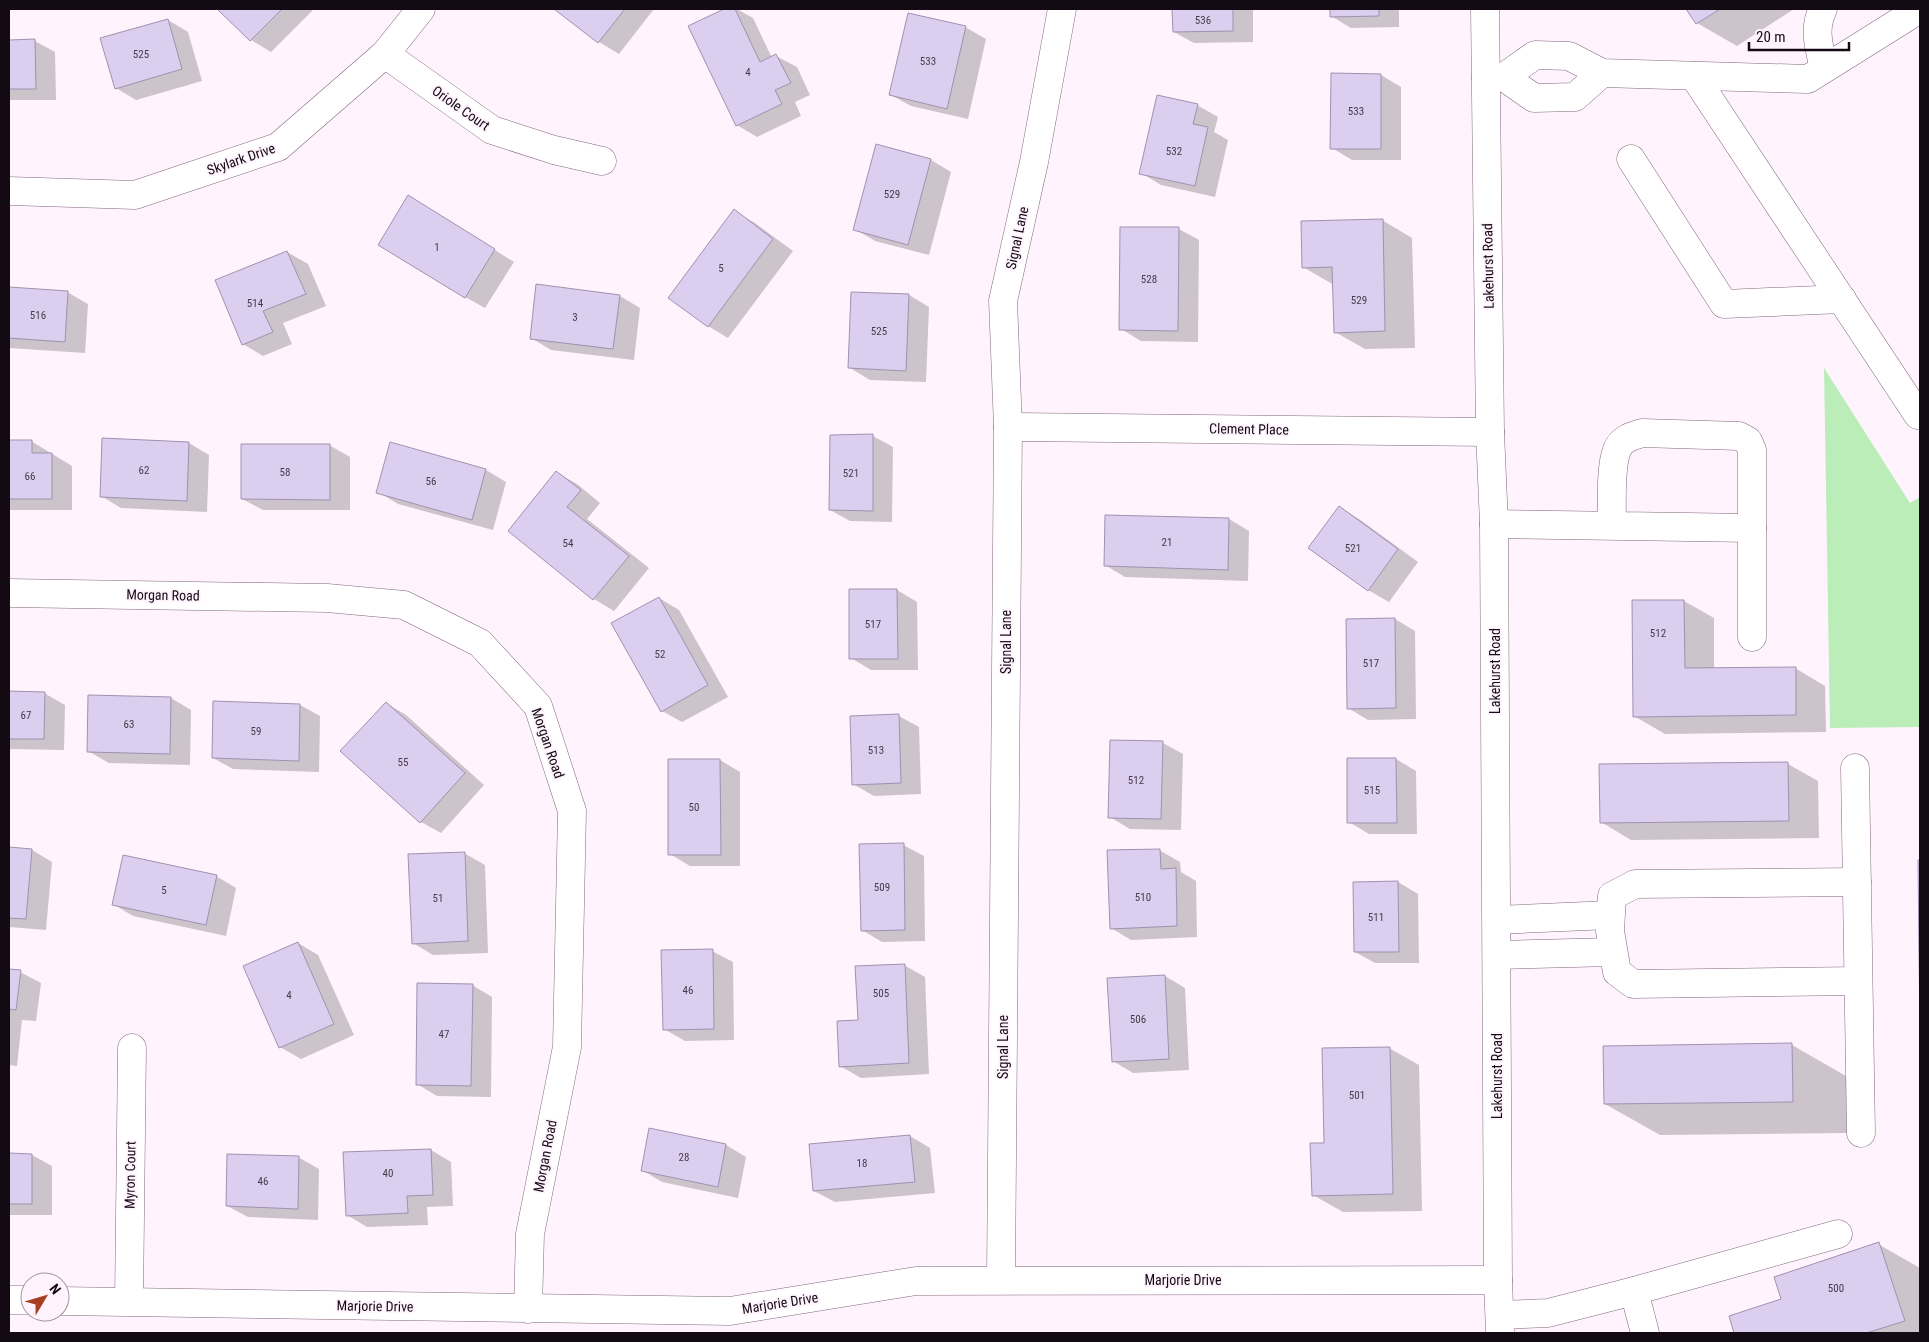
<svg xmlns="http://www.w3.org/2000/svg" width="1929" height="1342" font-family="'Roboto Condensed',sans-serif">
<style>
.green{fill:#bbedb8}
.shadow{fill:#0003}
.building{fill:#dcceee;stroke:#9f92af}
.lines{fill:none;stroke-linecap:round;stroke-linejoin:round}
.minor-casing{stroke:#80687f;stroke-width:29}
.major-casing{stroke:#80687f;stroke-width:29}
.minor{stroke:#fff;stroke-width:28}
.major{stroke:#fff;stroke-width:28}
.labels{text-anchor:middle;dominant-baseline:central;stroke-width:4;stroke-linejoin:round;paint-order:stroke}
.number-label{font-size:11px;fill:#453b4a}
.street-label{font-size:14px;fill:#130a13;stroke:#fff4fe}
</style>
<rect width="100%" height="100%" fill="#fff4fe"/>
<polygon class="green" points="1824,368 1910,503 1920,497 1920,727 1830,728"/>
<g class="shadow">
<polygon points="219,9 314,9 271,52 251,40"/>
<polygon points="556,9 654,9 619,54 599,42"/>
<polygon points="727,9 737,9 753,18 772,58 776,56 797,67 810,95 795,102 801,116 757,137 737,125 689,26"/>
<polygon points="1174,9 1253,9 1253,42 1194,43 1174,32"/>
<polygon points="1331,9 1399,9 1399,27 1351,28 1331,16"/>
<polygon points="1688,9 1794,9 1737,46 1697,23"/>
<polygon points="168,20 188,32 202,81 136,100 116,88"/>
<polygon points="965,27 986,39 968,119 911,106 891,95"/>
<polygon points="9,41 35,41 55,52 56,100 9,100"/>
<polygon points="1381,75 1401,87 1401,160 1352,160 1332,148"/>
<polygon points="1197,105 1218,117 1214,132 1228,140 1215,197 1161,185 1141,173"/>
<polygon points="877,145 931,160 951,172 929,255 875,241 855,229"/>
<polygon points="429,209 514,262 485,308 465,297"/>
<polygon points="734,211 755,223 793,251 728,338 708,326"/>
<polygon points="1382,220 1412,238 1415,348 1365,349 1335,332 1334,285 1303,267"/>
<polygon points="1179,229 1199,240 1198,342 1141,341 1121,329"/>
<polygon points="287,252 308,264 326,306 283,323 292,344 263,356 243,344"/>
<polygon points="9,289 67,292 88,304 85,353 9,348"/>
<polygon points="909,295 929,307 926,382 870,380 850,368"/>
<polygon points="620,296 640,308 634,360 551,350 531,338"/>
<polygon points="873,436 893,447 892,522 850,521 830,510"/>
<polygon points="9,441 31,441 72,466 72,510 9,510"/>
<polygon points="189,443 209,455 207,512 121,508 101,496"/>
<polygon points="329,445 350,457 350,510 263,510 242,499"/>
<polygon points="486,470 506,482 493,530 398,504 378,492"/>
<polygon points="556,472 577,484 600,503 587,519 649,568 614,611 594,599 510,531"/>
<polygon points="1339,507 1359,519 1418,562 1389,602 1368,590"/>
<polygon points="1106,516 1229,519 1249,531 1248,581 1125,577 1105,565"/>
<polygon points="897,590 917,602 918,670 871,670 851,658"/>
<polygon points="659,598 679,610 728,697 682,722 662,711"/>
<polygon points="1684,601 1714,618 1714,669 1795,668 1825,686 1826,732 1665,734 1634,716"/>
<polygon points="1395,619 1415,631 1416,719 1368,720 1348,708"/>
<polygon points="9,692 44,693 65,705 64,750 9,749"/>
<polygon points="171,698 191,710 190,765 109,763 88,751"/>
<polygon points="386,703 406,715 484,785 441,833 421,822"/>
<polygon points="300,705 320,716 319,772 233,769 213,758"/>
<polygon points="899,716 919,727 921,794 874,796 853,784"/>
<polygon points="1163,743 1183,754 1181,830 1130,829 1110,817"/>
<polygon points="1396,759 1416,771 1417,834 1369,834 1349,822"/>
<polygon points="720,760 740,772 740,866 690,866 670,854"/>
<polygon points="1788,764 1818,781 1819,838 1631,840 1601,822"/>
<polygon points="903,845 924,856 925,941 882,942 862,930"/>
<polygon points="9,848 32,850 52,862 46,930 9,927"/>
<polygon points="1159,850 1180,862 1181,872 1196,881 1197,937 1131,940 1111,928"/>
<polygon points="464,853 485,865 488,953 433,955 413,943"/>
<polygon points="1919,861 1920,861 1920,948"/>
<polygon points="216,876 236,888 226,936 133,916 113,904"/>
<polygon points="1398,882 1418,894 1419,963 1375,963 1355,952 1355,883"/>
<polygon points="298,943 318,955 354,1035 301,1059 280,1047"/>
<polygon points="712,951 733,962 734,1040 685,1041 664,1029"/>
<polygon points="904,965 925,977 929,1074 861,1078 840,1066 859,1021"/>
<polygon points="9,970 20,972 41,983 36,1021 22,1020 17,1066 9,1065"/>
<polygon points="1165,976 1185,988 1189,1070 1133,1073 1113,1061"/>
<polygon points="472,985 492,997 491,1097 437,1096 417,1084"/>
<polygon points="1792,1045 1846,1076 1847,1133 1660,1135 1605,1104"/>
<polygon points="1389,1048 1419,1065 1422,1211 1343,1212 1313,1195"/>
<polygon points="650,1130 726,1145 746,1157 738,1198 662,1182 642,1170"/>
<polygon points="910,1136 930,1148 935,1193 835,1202 814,1191"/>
<polygon points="431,1150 451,1162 453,1206 427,1207 428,1225 367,1227 347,1215"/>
<polygon points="9,1154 32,1155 52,1166 52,1215 9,1215"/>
<polygon points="298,1157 319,1169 318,1220 248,1217 227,1206"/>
<polygon points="1878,1244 1920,1268 1920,1333 1736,1333 1730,1317 1783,1299"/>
</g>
<g class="building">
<polygon points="217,9 282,9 250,41"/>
<polygon points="554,9 625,9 598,43"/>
<polygon points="724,9 735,9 760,62 776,54 791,83 775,90 782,104 736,126 688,26"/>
<polygon points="1172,9 1233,9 1233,31 1173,32"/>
<polygon points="1330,9 1379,9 1379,16 1330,17"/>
<polygon points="1686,9 1720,9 1696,24"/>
<polygon points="908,13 966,26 947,109 889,95"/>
<polygon points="168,19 182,69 115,89 100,38"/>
<polygon points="35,39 36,89 9,89 9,40"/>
<polygon points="1331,73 1381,74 1381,149 1330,149"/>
<polygon points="1157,95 1198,104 1193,124 1208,127 1195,186 1139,174"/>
<polygon points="876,144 931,159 908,245 853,230"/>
<polygon points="408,195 495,249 465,298 378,245"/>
<polygon points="734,209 773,239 708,327 668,298"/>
<polygon points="1383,219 1385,331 1334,333 1332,267 1302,268 1301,221"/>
<polygon points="1120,227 1179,227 1178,331 1119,330"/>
<polygon points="287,251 306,294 263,311 273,332 242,345 215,280"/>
<polygon points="536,284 620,295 613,349 530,339"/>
<polygon points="9,287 68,291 65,342 9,338"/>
<polygon points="851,292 909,294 906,371 848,368"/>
<polygon points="873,434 873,511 829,510 830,435"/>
<polygon points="102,438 189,442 187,501 100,497"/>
<polygon points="9,440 32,440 32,453 52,453 52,499 9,499"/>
<polygon points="390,442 486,469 472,520 376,493"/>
<polygon points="241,444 330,444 330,500 241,499"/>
<polygon points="556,471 581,490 567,507 629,556 593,600 508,531"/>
<polygon points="1339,506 1398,549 1368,591 1308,548"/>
<polygon points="1105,515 1229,518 1228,570 1104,566"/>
<polygon points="849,589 897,589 898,659 849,659"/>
<polygon points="659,597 708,685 661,712 611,623"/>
<polygon points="1632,600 1684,600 1685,668 1796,667 1796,715 1633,717"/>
<polygon points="1395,618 1396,708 1347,709 1346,619"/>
<polygon points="9,691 45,692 44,739 9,739"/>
<polygon points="88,695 171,697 170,754 87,752"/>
<polygon points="213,701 300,704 299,761 212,758"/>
<polygon points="386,702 465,773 420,823 340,751"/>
<polygon points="899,714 901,783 852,785 850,716"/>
<polygon points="1110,740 1163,741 1161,819 1108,818"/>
<polygon points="1347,758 1396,758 1397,823 1347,823"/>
<polygon points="668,759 720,759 721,855 668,855"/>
<polygon points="1788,762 1789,821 1600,823 1599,764"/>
<polygon points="904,843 905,930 861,931 859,844"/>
<polygon points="9,847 32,849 26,919 9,918"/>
<polygon points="1160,849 1161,869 1176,868 1177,926 1110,929 1107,850"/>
<polygon points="465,852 468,941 412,944 408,854"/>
<polygon points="123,855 217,875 206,925 112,905"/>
<polygon points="1918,860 1920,860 1920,1027 1919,954"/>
<polygon points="1398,881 1399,952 1354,952 1353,882"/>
<polygon points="298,942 334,1024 279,1048 243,966"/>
<polygon points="713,949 714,1029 663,1030 661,950"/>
<polygon points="905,964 909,1063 839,1067 837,1021 858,1020 855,966"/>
<polygon points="9,969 21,970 16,1010 9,1009"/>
<polygon points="1165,975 1169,1059 1112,1062 1107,978"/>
<polygon points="417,983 473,984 471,1086 416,1085"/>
<polygon points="1792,1043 1793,1102 1604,1104 1603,1046"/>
<polygon points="1390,1047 1393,1194 1312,1196 1310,1143 1324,1143 1322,1048"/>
<polygon points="649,1128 726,1144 718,1187 641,1171"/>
<polygon points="910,1135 915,1182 813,1191 809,1144"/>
<polygon points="431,1149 433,1195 407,1196 408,1213 346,1216 343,1152"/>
<polygon points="9,1153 32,1154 32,1204 9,1204"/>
<polygon points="227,1154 299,1156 298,1209 226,1206"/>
<polygon points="1879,1242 1905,1321 1866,1333 1734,1333 1729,1316 1781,1299 1774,1277"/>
</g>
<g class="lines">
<defs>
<g id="minor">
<path d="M1823,9C1813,28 1819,48 1824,68"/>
<polyline points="385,54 492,130 554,150 602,161"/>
<polyline points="1694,76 1918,415 1920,413"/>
<polyline points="1486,77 1504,77 1535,55 1569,56 1602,73 1808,79 1920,9"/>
<polyline points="1504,77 1534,98 1575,97 1602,73"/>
<polyline points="1631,159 1724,304 1842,299"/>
<polyline points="9,191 135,195 278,147 385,54 421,9"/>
<polyline points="1008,427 1490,432"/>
<path d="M1494,524L1752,528V450L1748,441L1739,436L1642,433C1632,436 1621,439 1617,450C1610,467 1612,505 1612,525"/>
<polyline points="1752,528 1752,637"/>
<polyline points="9,593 327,598 404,605 480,643 538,706 572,811 567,1047 530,1234 528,1309"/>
<polyline points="1855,768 1861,1133"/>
<polyline points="1857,882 1635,884 1612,896 1610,931 1617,972 1633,984 1858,981"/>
<polyline points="1497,920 1610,915"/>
<polyline points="1497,955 1613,952"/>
<polyline points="1001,1280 1008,427 1003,301 1034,162 1062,9"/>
<polyline points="1634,1291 1645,1333"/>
<polyline points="9,1300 30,1300"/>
<polyline points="60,1301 730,1311 916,1281 1498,1280"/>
<polyline points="129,1301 132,1048"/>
<polyline points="1500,1315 1548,1313 1634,1291 1838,1234"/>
</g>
<polyline id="major" points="1485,9 1490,432 1494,524 1498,1280 1500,1333"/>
</defs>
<use href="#minor" class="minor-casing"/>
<use href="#major" class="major-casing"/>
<use href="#minor" class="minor"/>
<use href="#major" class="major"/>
</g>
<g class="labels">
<g class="number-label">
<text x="1203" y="20">536</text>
<text x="141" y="54">525</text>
<text x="928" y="61">533</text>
<text x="748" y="72">4</text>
<text x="1356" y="111">533</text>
<text x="1174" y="151">532</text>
<text x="892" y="194">529</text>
<text x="437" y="247">1</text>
<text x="721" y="268">5</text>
<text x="1149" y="279">528</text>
<text x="1359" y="300">529</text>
<text x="255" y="303">514</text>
<text x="38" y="315">516</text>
<text x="575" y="317">3</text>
<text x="879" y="331">525</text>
<text x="144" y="470">62</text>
<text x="285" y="472">58</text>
<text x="851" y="473">521</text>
<text x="30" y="476">66</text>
<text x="431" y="481">56</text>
<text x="1167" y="542">21</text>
<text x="568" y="543">54</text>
<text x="1353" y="548">521</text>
<text x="873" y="624">517</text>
<text x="1658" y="633">512</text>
<text x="660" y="654">52</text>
<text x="1371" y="663">517</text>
<text x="26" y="715">67</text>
<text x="129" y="724">63</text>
<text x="256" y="731">59</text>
<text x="876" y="750">513</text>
<text x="403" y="762">55</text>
<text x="1136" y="780">512</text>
<text x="1372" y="790">515</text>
<text x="694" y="807">50</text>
<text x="882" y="887">509</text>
<text x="164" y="890">5</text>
<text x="1143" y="897">510</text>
<text x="438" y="898">51</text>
<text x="1376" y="917">511</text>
<text x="688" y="990">46</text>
<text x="881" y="993">505</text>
<text x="289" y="995">4</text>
<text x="1138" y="1019">506</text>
<text x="444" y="1034">47</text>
<text x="1357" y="1095">501</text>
<text x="684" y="1157">28</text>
<text x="862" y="1163">18</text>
<text x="388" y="1173">40</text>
<text x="263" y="1181">46</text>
<text x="1836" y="1288">500</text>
</g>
<g class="street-label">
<text transform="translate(461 108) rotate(35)">Oriole Court</text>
<text transform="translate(241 159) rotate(-19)">Skylark Drive</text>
<text transform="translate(1017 238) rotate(-78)">Signal Lane</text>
<text transform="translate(1488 266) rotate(-91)">Lakehurst Road</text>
<text transform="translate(1249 429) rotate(1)">Clement Place</text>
<text transform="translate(163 595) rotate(1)">Morgan Road</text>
<text transform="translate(1006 642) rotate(-90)">Signal Lane</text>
<text transform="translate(1495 671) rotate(-90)">Lakehurst Road</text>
<text transform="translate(548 743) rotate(71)">Morgan Road</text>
<text transform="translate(1003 1047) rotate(-90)">Signal Lane</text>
<text transform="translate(1497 1076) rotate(-90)">Lakehurst Road</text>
<text transform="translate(545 1156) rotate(-79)">Morgan Road</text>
<text transform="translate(130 1175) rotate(-89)">Myron Court</text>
<text x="1183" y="1280">Marjorie Drive</text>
<text transform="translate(780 1303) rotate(-9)">Marjorie Drive</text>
<text transform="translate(375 1306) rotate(1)">Marjorie Drive</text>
</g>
</g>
<rect width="1929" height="1342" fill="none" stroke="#130a13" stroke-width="20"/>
<g transform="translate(45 1297) rotate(52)"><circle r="24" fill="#fff4fe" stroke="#a196a0"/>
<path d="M0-4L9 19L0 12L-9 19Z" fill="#a83f23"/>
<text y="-8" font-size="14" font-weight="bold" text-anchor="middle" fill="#130a13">N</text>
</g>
<path d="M1749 42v8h100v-8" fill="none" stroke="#130a13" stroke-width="2.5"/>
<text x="1756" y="42" font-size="15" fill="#130a13" stroke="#fff4fe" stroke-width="4" paint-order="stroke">20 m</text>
</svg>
